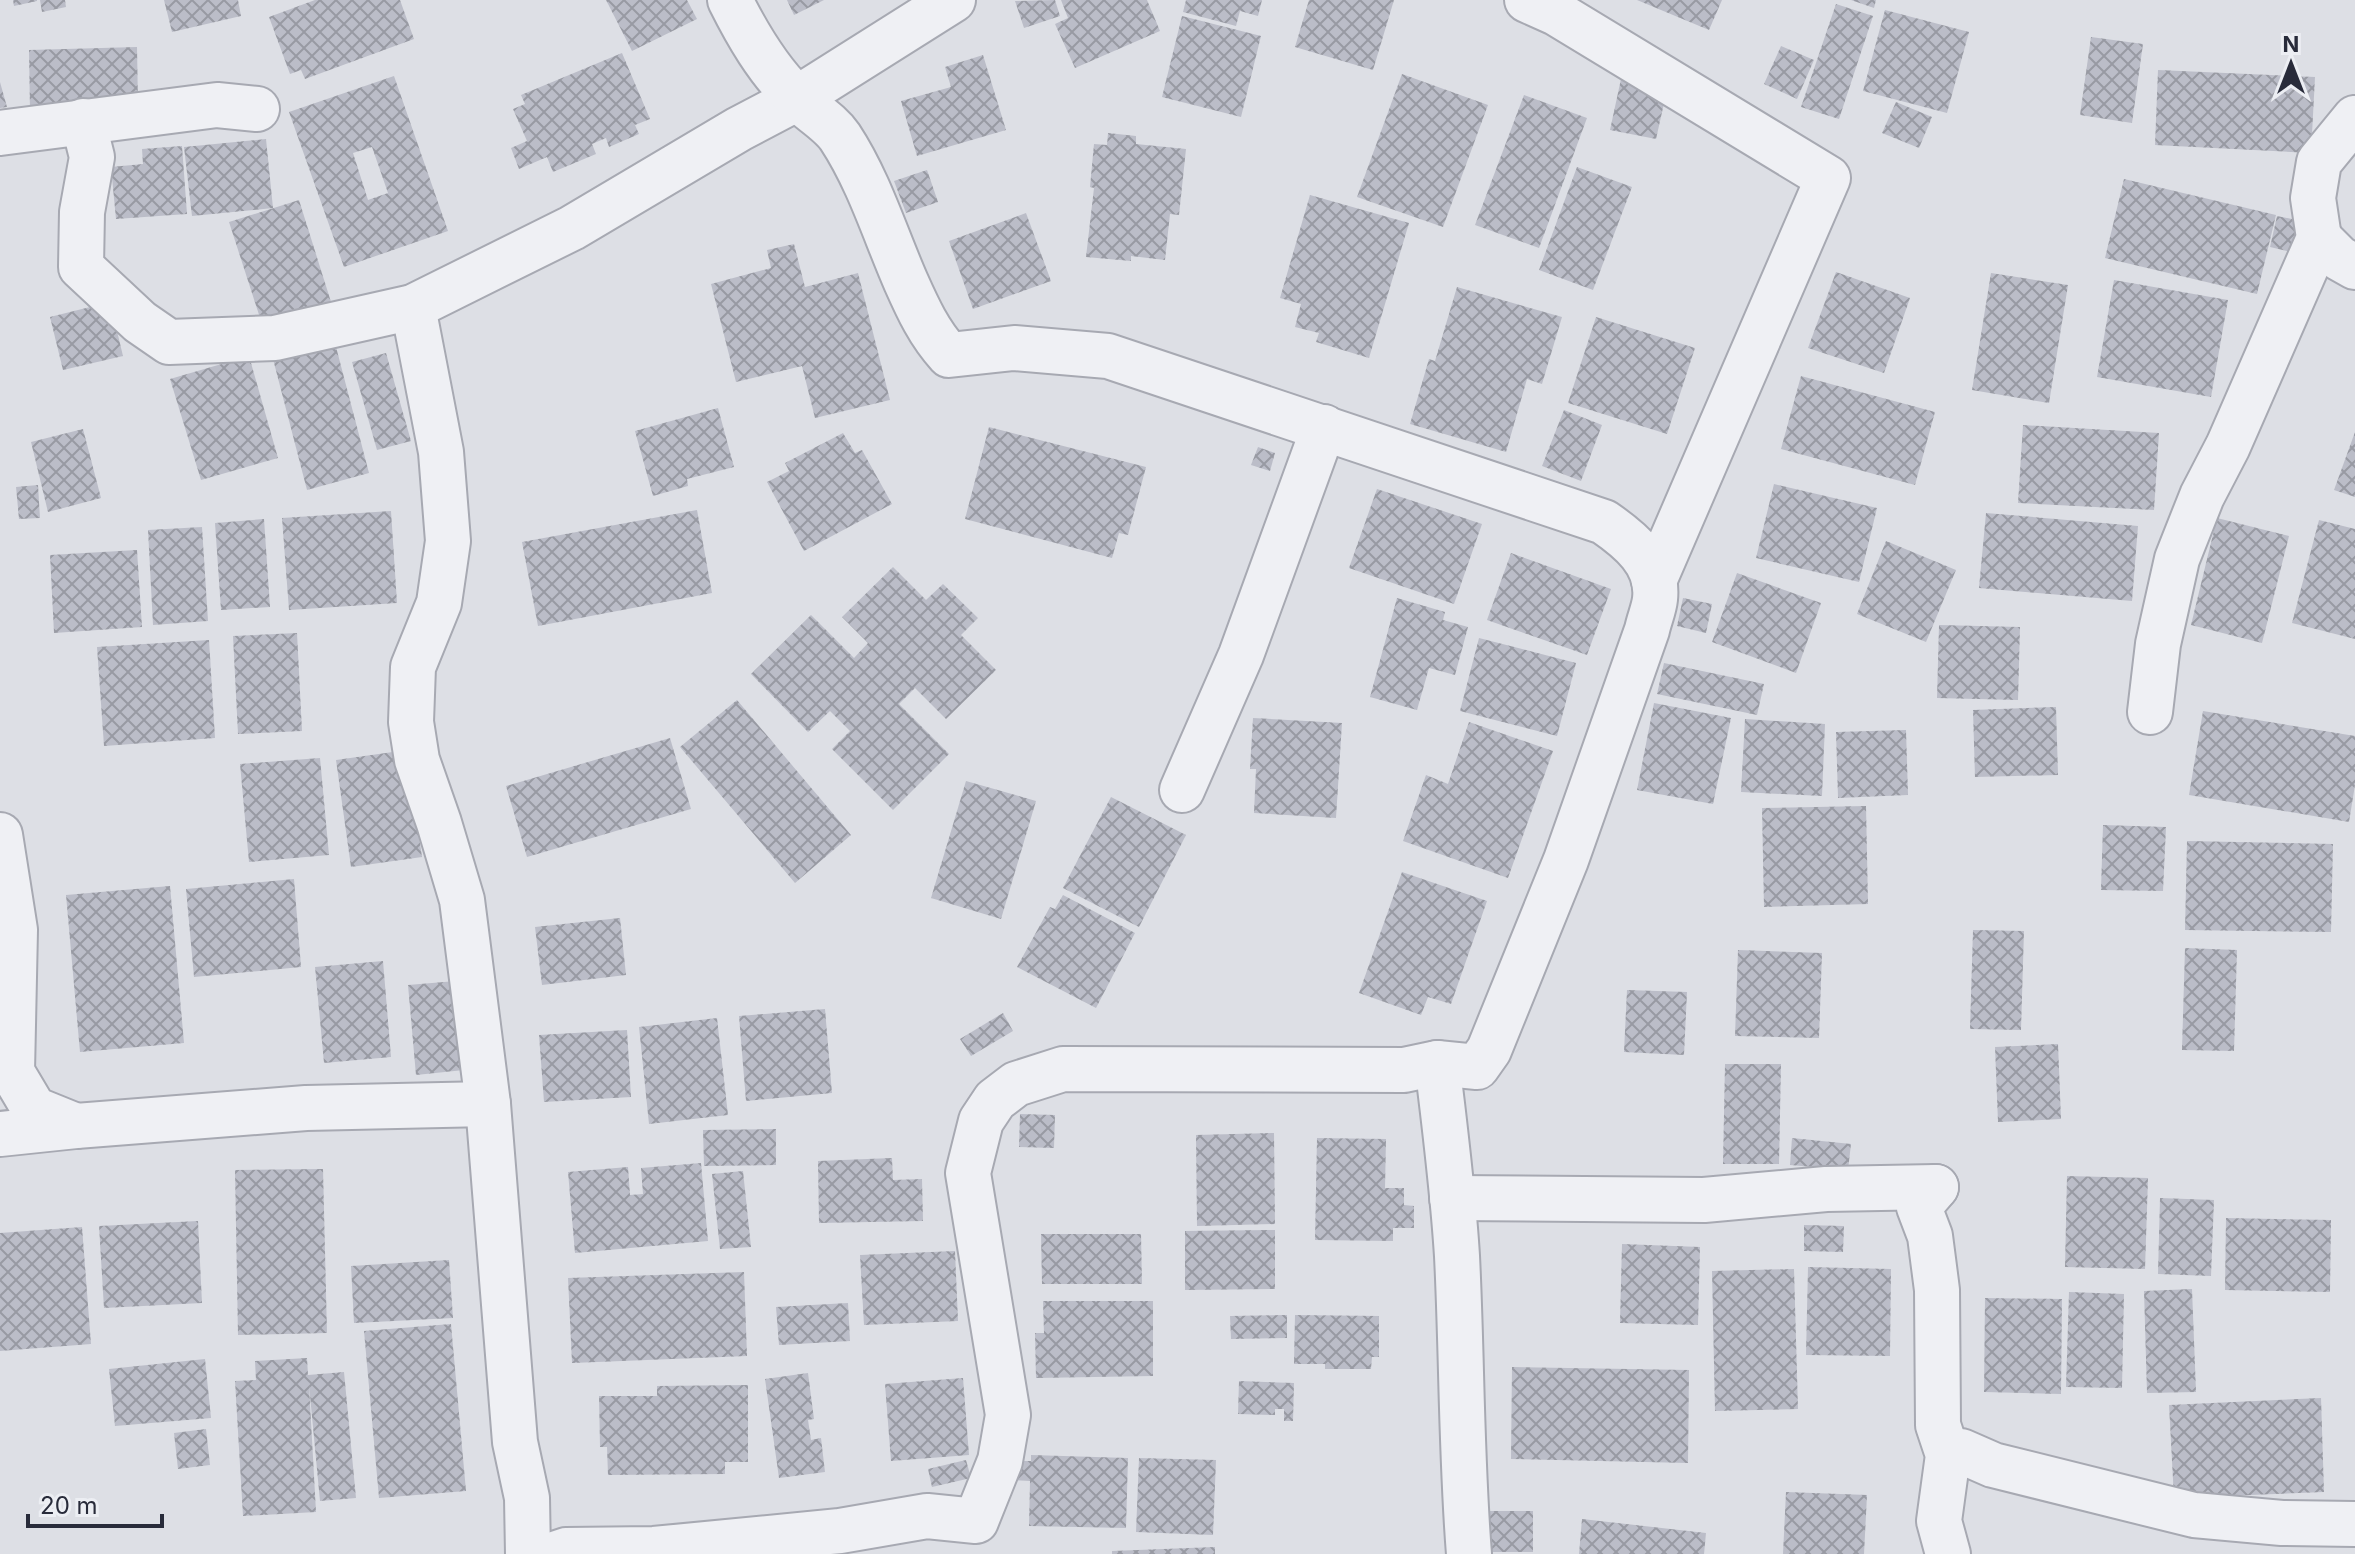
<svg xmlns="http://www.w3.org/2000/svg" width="2355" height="1554" font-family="Inter,sans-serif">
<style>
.building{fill:url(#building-cross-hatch);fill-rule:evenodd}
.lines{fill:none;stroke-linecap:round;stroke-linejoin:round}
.street-casing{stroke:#a7a9b2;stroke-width:48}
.street{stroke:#eff0f4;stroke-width:44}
</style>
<defs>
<pattern id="building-cross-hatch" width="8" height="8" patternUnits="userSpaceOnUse" patternTransform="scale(2)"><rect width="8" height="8" fill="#bbbdc8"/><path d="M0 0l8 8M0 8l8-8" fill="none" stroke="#989aa3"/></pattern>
</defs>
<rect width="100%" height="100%" fill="#dddfe5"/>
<g class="building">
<polygon points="13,0 37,0 37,1 14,6"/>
<polygon points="40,0 65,0 66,7 42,12"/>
<polygon points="164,0 238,0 241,16 172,32"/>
<polygon points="315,0 400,0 414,39 305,79 301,70 290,74 269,17"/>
<polygon points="606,0 687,0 697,19 632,51"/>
<polygon points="787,0 824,0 794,15"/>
<polygon points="1055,0 1060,16 1024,28 1015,1"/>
<polygon points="1061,0 1147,0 1160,31 1075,68 1055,24 1068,18"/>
<polygon points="1186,0 1262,0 1258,16 1240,11 1236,26 1183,12"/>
<polygon points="1309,0 1394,0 1373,70 1295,47"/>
<polygon points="1637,0 1722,0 1709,30"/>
<polygon points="1851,0 1876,0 1874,8"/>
<polygon points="1836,4 1873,16 1839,119 1801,107"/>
<polygon points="1885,10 1969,32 1947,113 1863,91"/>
<polygon points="1182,16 1261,36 1241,117 1162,97"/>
<polygon points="2091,37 2143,44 2132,123 2080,115"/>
<polygon points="1781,46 1814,60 1797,99 1764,84"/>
<polygon points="137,47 138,105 30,112 29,50"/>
<polygon points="622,53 650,119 635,125 639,134 609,147 606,138 592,144 596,154 553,172 547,157 519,169 511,148 527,141 513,109 525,104 521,95"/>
<polygon points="983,55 1006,130 917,156 901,101 951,87 945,67"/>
<polygon points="2158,70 2315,77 2311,153 2155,145"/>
<polygon points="1402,74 1488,105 1443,227 1357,197"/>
<path d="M394,76L448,231L344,267L289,112ZM372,147L388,193L368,200L353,153Z"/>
<polygon points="1621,79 1667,90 1656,139 1610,130"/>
<polygon points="0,82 7,107 0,108"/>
<polygon points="1524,95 1587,118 1539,248 1475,225"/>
<polygon points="1896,102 1932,117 1919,148 1882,133"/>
<polygon points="1108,133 1136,136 1136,144 1186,149 1179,215 1170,214 1165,260 1131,256 1131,261 1086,257 1094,188 1090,187 1094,144 1107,145"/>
<polygon points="266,139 273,208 192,216 184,147"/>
<polygon points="182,146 187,214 116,219 111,167 143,164 142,149"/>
<polygon points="1577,167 1632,187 1593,290 1539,270"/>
<polygon points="927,170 938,202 906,213 894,181"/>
<polygon points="2124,179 2276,215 2257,294 2105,258"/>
<polygon points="1310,195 1409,223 1369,358 1316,342 1319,333 1295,327 1301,304 1280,298"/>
<polygon points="299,200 331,302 262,324 229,222"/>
<polygon points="1026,213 1051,281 973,309 949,241"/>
<polygon points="2277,216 2302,221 2296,253 2270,247"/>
<polygon points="794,244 805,287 858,273 890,400 815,418 802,366 736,382 711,284 771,268 767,250"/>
<polygon points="1836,272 1910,298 1884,373 1808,348"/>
<polygon points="1991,273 2068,285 2049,403 1972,390"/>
<polygon points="2114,280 2228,300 2211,397 2097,377"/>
<polygon points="1457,287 1562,317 1542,384 1527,379 1506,452 1410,424 1429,359 1435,361"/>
<polygon points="110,302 123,356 63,370 50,317"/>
<polygon points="1596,317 1695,348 1667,434 1568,403"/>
<polygon points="335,343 369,473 307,490 273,359"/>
<polygon points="386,353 411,441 377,450 352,362"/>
<polygon points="249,356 278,458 201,480 170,379"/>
<polygon points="1801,376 1935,412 1915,485 1781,449"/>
<polygon points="718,408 734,467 687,479 688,486 653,496 635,431"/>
<polygon points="1564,410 1602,425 1581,481 1542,466"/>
<polygon points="2023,425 2159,433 2154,510 2018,503"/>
<polygon points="989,427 1146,467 1128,535 1119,533 1112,558 965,519"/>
<polygon points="83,429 101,498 48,512 31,442"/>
<polygon points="2355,432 2355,497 2334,490"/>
<polygon points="843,433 855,453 862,450 892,504 804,551 767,482 789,471 785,463"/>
<polygon points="1258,447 1275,453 1270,471 1251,465"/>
<polygon points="1774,484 1877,508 1859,582 1756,558"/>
<polygon points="38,485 40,518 19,519 16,487"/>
<polygon points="1377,489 1482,524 1454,604 1349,568"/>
<polygon points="697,510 712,593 538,626 522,542"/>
<polygon points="391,511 397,603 289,610 282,518"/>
<polygon points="1986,513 2138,526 2132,601 1979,588"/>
<polygon points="2217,518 2289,536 2262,643 2191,625"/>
<polygon points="264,519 270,607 221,610 215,523"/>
<polygon points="2319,520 2355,529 2355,639 2292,623"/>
<polygon points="202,527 208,621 153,625 148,530"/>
<polygon points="1886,541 1956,570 1926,642 1857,614"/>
<polygon points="137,550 142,627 54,633 50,555"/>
<polygon points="1511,553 1611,589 1587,655 1487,620"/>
<polygon points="893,567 926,600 943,584 978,618 961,635 996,670 946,719 915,688 899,704 949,754 893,810 832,749 850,731 830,711 808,732 751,674 811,615 854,658 868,643 842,617"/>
<polygon points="1737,573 1821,603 1796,673 1712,642"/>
<polygon points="1397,598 1445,612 1443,620 1468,627 1455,675 1429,668 1417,710 1370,697"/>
<polygon points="1683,598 1712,604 1706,633 1677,626"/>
<polygon points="1939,625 2020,627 2018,700 1937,698"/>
<polygon points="297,633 302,731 238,734 233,636"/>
<polygon points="1479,638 1576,663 1557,736 1460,711"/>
<polygon points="209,640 215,738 104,746 97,647"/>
<polygon points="1664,663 1764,684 1757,715 1657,694"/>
<polygon points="737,700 851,835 795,883 680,747"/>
<polygon points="1654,703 1731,718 1713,804 1637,790"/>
<polygon points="2056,707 2058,775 1975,777 1973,710"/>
<polygon points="2203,711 2355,736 2355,785 2349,822 2189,795"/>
<polygon points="1253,718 1342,723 1336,818 1254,813 1256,769 1250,769"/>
<polygon points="1745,719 1825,724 1822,796 1741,792"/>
<polygon points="1469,722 1553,751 1508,878 1403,841 1426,775 1448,784"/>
<polygon points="1906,730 1908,795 1838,798 1836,732"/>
<polygon points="670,738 691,809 527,857 506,786"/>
<polygon points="407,750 422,857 351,867 336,760"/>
<polygon points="320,758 329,855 249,862 240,764"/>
<polygon points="966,781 1036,801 1001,919 931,898"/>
<polygon points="1111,797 1186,835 1139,927 1063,888"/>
<polygon points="1866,806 1868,904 1764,907 1762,808"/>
<polygon points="2103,825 2166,827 2163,891 2101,890"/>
<polygon points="2187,841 2333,844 2331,932 2185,930"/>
<polygon points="1402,872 1487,901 1451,1004 1428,997 1421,1015 1359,993"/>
<polygon points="294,879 301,967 194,977 186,889"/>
<polygon points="170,886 184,1043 80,1052 66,895"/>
<polygon points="1063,895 1135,933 1096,1008 1017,967 1050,907 1055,909"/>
<polygon points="620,918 626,975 542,985 535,927"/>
<polygon points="1973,930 2024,931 2021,1030 1970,1029"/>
<polygon points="2185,948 2237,950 2234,1051 2182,1050"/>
<polygon points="1738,950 1822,953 1819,1038 1735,1036"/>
<polygon points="383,961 391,1057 324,1063 315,967"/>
<polygon points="456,981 464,1070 416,1075 408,985"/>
<polygon points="1627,990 1687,992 1684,1055 1624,1052"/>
<polygon points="825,1009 832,1093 746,1101 739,1016"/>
<polygon points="1003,1013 1013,1031 971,1056 960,1039"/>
<polygon points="717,1018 728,1115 649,1124 639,1027"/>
<polygon points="627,1030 631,1097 544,1102 539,1035"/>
<polygon points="2058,1044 2061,1119 1998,1122 1995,1047"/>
<polygon points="1725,1064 1781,1064 1779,1164 1723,1164"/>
<polygon points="1020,1114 1055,1115 1054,1148 1019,1147"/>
<polygon points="776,1129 776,1165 704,1166 703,1130"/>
<polygon points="1274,1133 1275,1224 1197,1226 1196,1135"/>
<polygon points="1317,1138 1386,1139 1385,1188 1404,1188 1404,1205 1414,1206 1414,1228 1393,1228 1393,1241 1315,1240"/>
<polygon points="1792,1138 1851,1144 1848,1170 1790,1165"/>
<polygon points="892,1158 893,1180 922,1179 923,1221 819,1223 818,1161"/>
<polygon points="701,1163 708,1241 575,1253 568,1172 628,1167 630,1195 643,1194 641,1168"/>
<polygon points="323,1169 327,1333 238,1335 235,1170"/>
<polygon points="743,1171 751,1247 720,1249 712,1174"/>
<polygon points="2067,1176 2148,1178 2145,1269 2065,1267"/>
<polygon points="2160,1198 2214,1200 2211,1276 2158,1274"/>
<polygon points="2226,1218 2331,1220 2330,1292 2225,1290"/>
<polygon points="198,1221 202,1303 104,1308 99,1226"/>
<polygon points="1804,1225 1844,1226 1843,1252 1804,1251"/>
<polygon points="82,1227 91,1344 0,1351 0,1233"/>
<polygon points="1275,1230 1275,1289 1185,1290 1185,1231"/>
<polygon points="1041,1234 1141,1234 1142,1284 1042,1284"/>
<polygon points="1622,1244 1700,1247 1698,1325 1620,1323"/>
<polygon points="955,1251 958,1321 864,1325 860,1255"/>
<polygon points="449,1260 453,1318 354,1323 351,1266"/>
<polygon points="1808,1267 1891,1269 1890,1356 1806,1355"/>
<polygon points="1794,1269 1798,1409 1715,1411 1712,1271"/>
<polygon points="744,1272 747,1356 572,1363 568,1278"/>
<polygon points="2192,1289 2196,1392 2147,1393 2144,1291"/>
<polygon points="2069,1292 2124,1294 2122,1388 2066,1387"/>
<polygon points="1985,1298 2062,1299 2061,1394 1984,1392"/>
<polygon points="1043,1301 1153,1301 1153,1376 1036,1378 1035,1333 1044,1333"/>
<polygon points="848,1303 850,1341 779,1345 776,1307"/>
<polygon points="1287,1315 1287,1338 1231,1339 1230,1316"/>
<polygon points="1295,1315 1379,1316 1379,1357 1372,1357 1371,1369 1325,1369 1325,1364 1294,1364"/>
<polygon points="451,1324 466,1491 379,1498 364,1331"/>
<polygon points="307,1358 308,1375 344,1372 356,1498 320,1501 309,1385 316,1512 243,1516 235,1381 256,1380 255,1361"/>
<polygon points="205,1359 211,1418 115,1426 109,1369"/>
<polygon points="1512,1367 1689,1370 1688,1463 1511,1459"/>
<polygon points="808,1373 814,1419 808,1420 811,1440 821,1438 825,1472 779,1478 765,1379"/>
<polygon points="963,1378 969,1455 891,1461 885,1384"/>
<polygon points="1239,1381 1294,1383 1293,1421 1284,1421 1284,1409 1275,1409 1275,1415 1238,1414"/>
<polygon points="748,1385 748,1462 725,1462 725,1474 608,1475 607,1447 600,1447 599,1396 657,1396 657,1386"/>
<polygon points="2321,1398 2324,1492 2174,1498 2169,1405"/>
<polygon points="206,1429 210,1465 178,1469 174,1433"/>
<polygon points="1031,1455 1128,1458 1126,1528 1029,1526 1030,1481 1010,1480 1011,1461 1031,1461"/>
<polygon points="1139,1458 1216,1460 1213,1535 1136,1532"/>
<polygon points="966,1460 971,1478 932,1487 928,1469"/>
<polygon points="1786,1492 1867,1495 1864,1554 1783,1554"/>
<rect x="1490" y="1511" width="43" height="41"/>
<polygon points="1582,1519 1706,1533 1704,1554 1579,1554"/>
<polygon points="1215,1547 1215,1554 1112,1554 1112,1551"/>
</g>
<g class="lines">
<defs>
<g id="street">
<polyline points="1527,0 1556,13 1828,178 1654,581"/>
<polyline points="83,121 92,157 82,212 81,267 140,322 169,342 275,338 413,307 572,228 739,129 796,99 953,0"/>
<polyline points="0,133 217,105 257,109"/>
<polyline points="2319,238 2339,258 2355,267"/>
<polyline points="413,307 441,452 448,541 439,603 413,667 411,722 417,760 439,823 462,900 488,1104 515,1442 527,1498 528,1554"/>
<polyline points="2150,712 2158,644 2177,559 2202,496 2228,446 2319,238 2313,198 2319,162 2355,118"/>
<polyline points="1182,790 1241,655 1324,427"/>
<polyline points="0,835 15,930 12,1072 34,1109 76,1126"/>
<path d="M1437,1063C1445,1127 1453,1191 1457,1256C1462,1356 1461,1455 1469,1554"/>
<polyline points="0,1134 76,1126 306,1108 488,1104"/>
<polyline points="1936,1187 1919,1207 1930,1236 1937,1290 1938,1425 1948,1455 1939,1521 1948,1554"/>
<polyline points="1452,1198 1704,1200 1826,1189 1936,1187"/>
<polyline points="1948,1455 1961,1451 1993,1465 2194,1515 2282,1523 2355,1524"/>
<path d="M554,1554L566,1550L654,1549L840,1531L927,1516L976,1521L1000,1461L1008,1415L968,1173L981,1121L995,1100L1016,1084L1063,1069L1404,1070L1437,1063L1477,1067L1489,1050L1566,860L1647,630C1649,620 1654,609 1655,599C1659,563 1630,540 1604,522L1108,356L1014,348L949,355C929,333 918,309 906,282C885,234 869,181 840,137C829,121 808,110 795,96C767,69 747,34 730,0"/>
</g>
</defs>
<use href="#street" class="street-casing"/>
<use href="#street" class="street"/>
</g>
<g transform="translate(2291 64)" stroke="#eceef3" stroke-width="6" paint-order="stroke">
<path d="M0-6L14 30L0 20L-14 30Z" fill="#282b3a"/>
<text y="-12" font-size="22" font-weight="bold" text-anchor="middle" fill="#282b3a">N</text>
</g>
<path d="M28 1514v12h134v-12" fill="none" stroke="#282b3a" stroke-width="4"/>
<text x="40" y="1514" font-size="24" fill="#282b3a" stroke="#eceef3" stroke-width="6" paint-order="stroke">20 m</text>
</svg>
